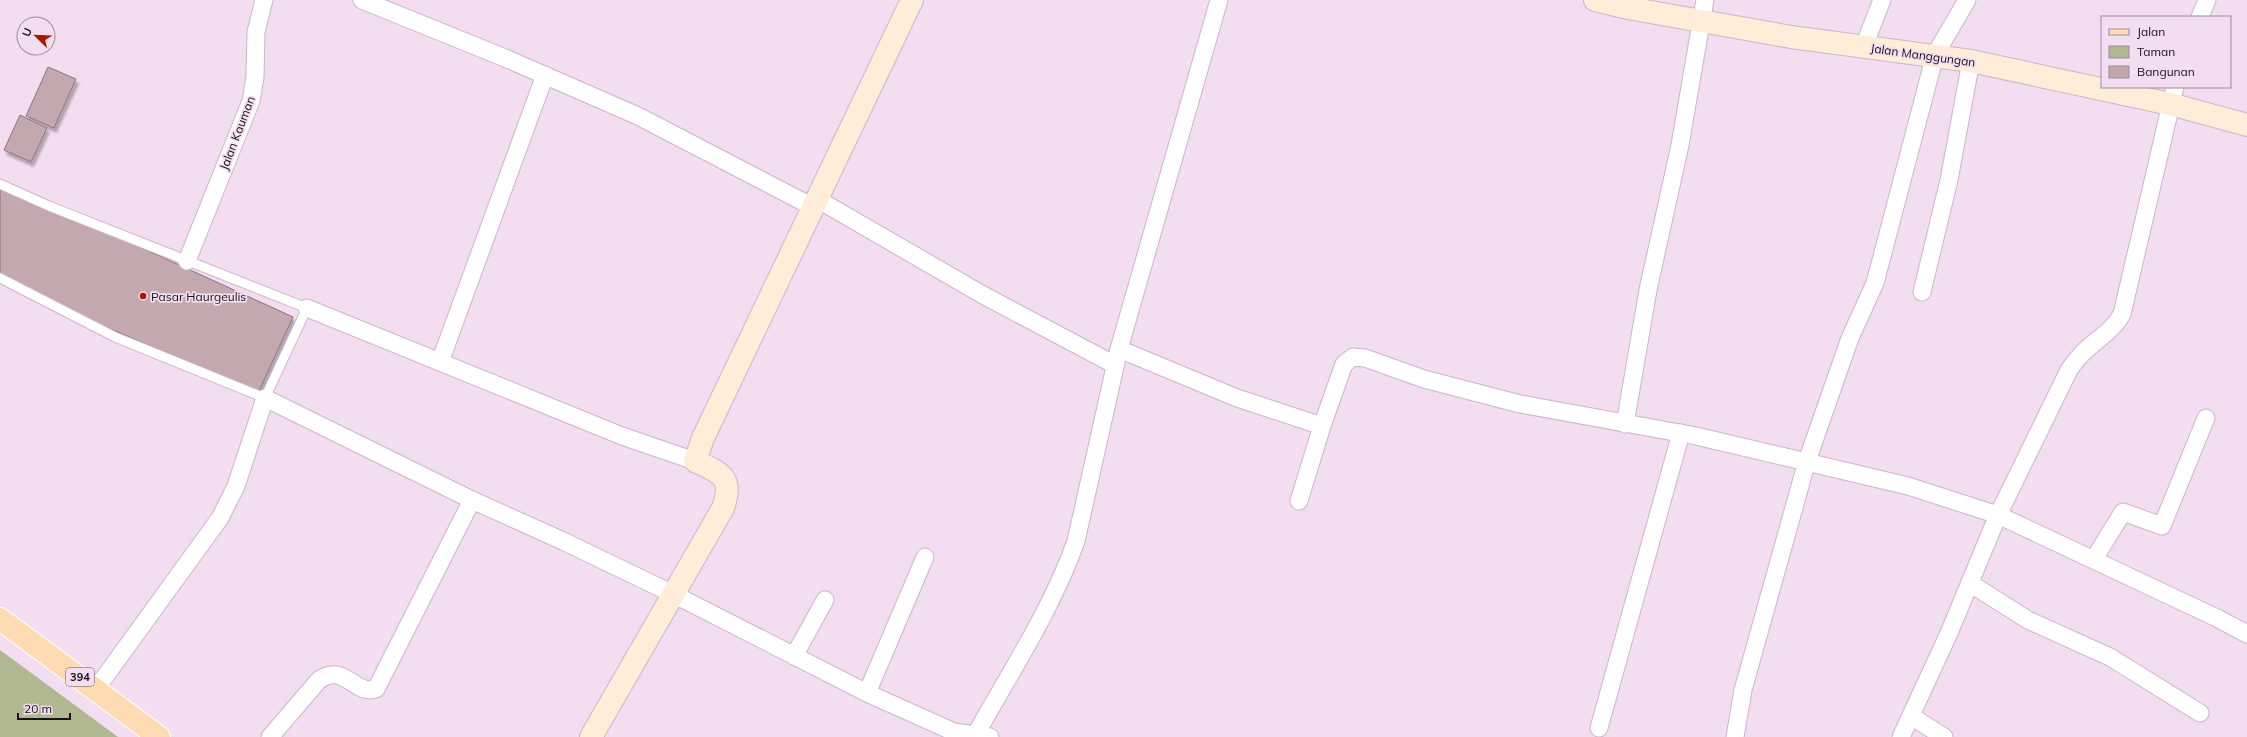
<svg xmlns="http://www.w3.org/2000/svg" width="2247" height="737" font-family="Mulish,sans-serif">
<style>
.green{fill:#b1b791}
.building{fill:#c3a8af;stroke:#8c737b;filter:url(#shadow)}
.lines{fill:none;stroke-linecap:round;stroke-linejoin:round}
.lane-casing{stroke:#cab6c8;stroke-width:11}
.street-casing{stroke:#cab6c8;stroke-width:19}
.secondary-casing{stroke:#cab6c8;stroke-width:24}
.primary-casing{stroke:#fff;stroke-width:24}
.lane{stroke:#fff;stroke-width:9}
.street{stroke:#fff;stroke-width:17}
.secondary{stroke:#ffedd9;stroke-width:22}
.primary{stroke:#fedbb3;stroke-width:22}
.poi-dot{fill:#a81800;stroke:#f2def0;stroke-width:1.5}
.labels{text-anchor:middle;dominant-baseline:central;stroke-width:3.5;stroke-linejoin:round;paint-order:stroke}
.shield{fill:#f2def0;stroke:#594e58;stroke-width:1}
.shield-label{font-size:11px;font-weight:bold;fill:#171017}
.street-label{font-size:12px;fill:#171017;stroke:#f2def0}
.poi-label{font-size:12px;fill:#171017;stroke:#f2def0;text-anchor:start}
</style>
<defs>
<filter id="shadow"><feDropShadow dx="2.5" dy="4.5" stdDeviation="1" flood-color="#0004"/></filter>
</defs>
<rect width="100%" height="100%" fill="#f2def0"/>
<polygon class="green" points="0,650 118,737 0,737"/>
<g class="building">
<polygon points="48,67 76,79 54,128 26,116"/>
<polygon points="20,115 47,128 31,162 4,150"/>
<polygon points="0,189 116,236 293,317 258,393 81,316 0,275"/>
</g>
<g class="lines">
<defs>
<polyline id="lane" points="0,184 49,206 307,308 265,398 115,337 0,278"/>
<g id="street">
<polyline points="362,0 505,58 638,116 813,207"/>
<polyline points="2200,17 2207,0"/>
<polyline points="1864,46 1882,0"/>
<polyline points="817,199 983,295 1115,365"/>
<polyline points="187,261 251,101 255,77 256,32 264,0"/>
<polyline points="1922,292 1949,180 1971,61"/>
<polyline points="307,308 622,436 695,461"/>
<polyline points="1119,349 1237,398 1322,426 1344,364 1353,357 1365,358 1424,379 1520,404 1696,436 1908,486 1998,515 2217,618 2247,634"/>
<polyline points="440,362 545,75"/>
<polyline points="1625,424 1648,290 1680,145 1705,0"/>
<polyline points="1299,501 1322,426"/>
<polyline points="2094,559 2123,512 2162,526 2206,418"/>
<polyline points="1971,584 2028,620 2110,657 2200,713"/>
<polyline points="794,656 825,600"/>
<polyline points="96,689 220,518 236,486 265,398 472,500 563,541 673,594 867,693 954,732 990,737"/>
<polyline points="867,693 925,557"/>
<polyline points="1911,716 1944,737"/>
<polyline points="1599,728 1681,433"/>
<path d="M976,734C1011,671 1052,609 1076,541L1119,349L1219,0"/>
<path d="M270,737L319,680C344,662 355,696 376,689L472,500"/>
<polyline points="1735,737 1743,690 1807,461 1850,338 1875,283 1935,55 1967,0"/>
<path d="M1901,737L1949,633L1998,515L2069,370C2084,345 2111,335 2122,314L2175,87"/>
</g>
<g id="secondary">
<polyline points="1595,0 1628,8 1791,37 1971,61 2170,104 2247,125"/>
<path d="M591,737L723,508C734,477 721,473 695,461L703,438L912,0"/>
</g>
<polyline id="primary" points="0,619 159,737"/>
</defs>
<use href="#lane" class="lane-casing"/>
<use href="#street" class="street-casing"/>
<use href="#secondary" class="secondary-casing"/>
<use href="#primary" class="primary-casing"/>
<use href="#lane" class="lane"/>
<use href="#street" class="street"/>
<use href="#secondary" class="secondary"/>
<use href="#primary" class="primary"/>
</g>
<circle class="poi-dot" cx="143" cy="296" r="4"/>
<g class="labels">
<rect class="shield" x="66" y="668" width="28" height="18" rx="3"/>
<g class="shield-label">
<text x="80" y="677">394</text>
</g>
<g class="street-label">
<text transform="translate(1923 55) rotate(8)">Jalan Manggungan</text>
<text transform="translate(237 133) rotate(-69)">Jalan Kauman</text>
</g>
<g class="poi-label">
<text x="151" y="296">Pasar Haurgeulis</text>
</g>
</g>
<rect x="2101" y="16" width="130" height="72" fill="#f2def0" stroke="#9a8c99"/>
<rect x="2109" y="29" width="20" height="6" fill="#fedbb3" stroke="#9a8c99"/>
<text x="2137" y="36" font-size="12" fill="#171017">Jalan</text>
<rect x="2109" y="46" width="20" height="12" fill="#b1b791" stroke="#9a8c99"/>
<text x="2137" y="56" font-size="12" fill="#171017">Taman</text>
<rect x="2109" y="66" width="20" height="12" fill="#c3a8af" stroke="#9a8c99"/>
<text x="2137" y="76" font-size="12" fill="#171017">Bangunan</text>
<g transform="translate(36 36) rotate(293)"><circle r="19" fill="#f2def0" stroke="#9a8c99"/>
<path d="M0-3L7 15L0 10L-7 15Z" fill="#a81800"/>
<text y="-6" font-size="11" font-weight="bold" text-anchor="middle" fill="#171017">U</text>
</g>
<path d="M18 713v6h52v-6" fill="none" stroke="#171017" stroke-width="2"/>
<text x="24" y="713" font-size="12" fill="#171017" stroke="#f2def0" stroke-width="3" paint-order="stroke">20 m</text>
</svg>
